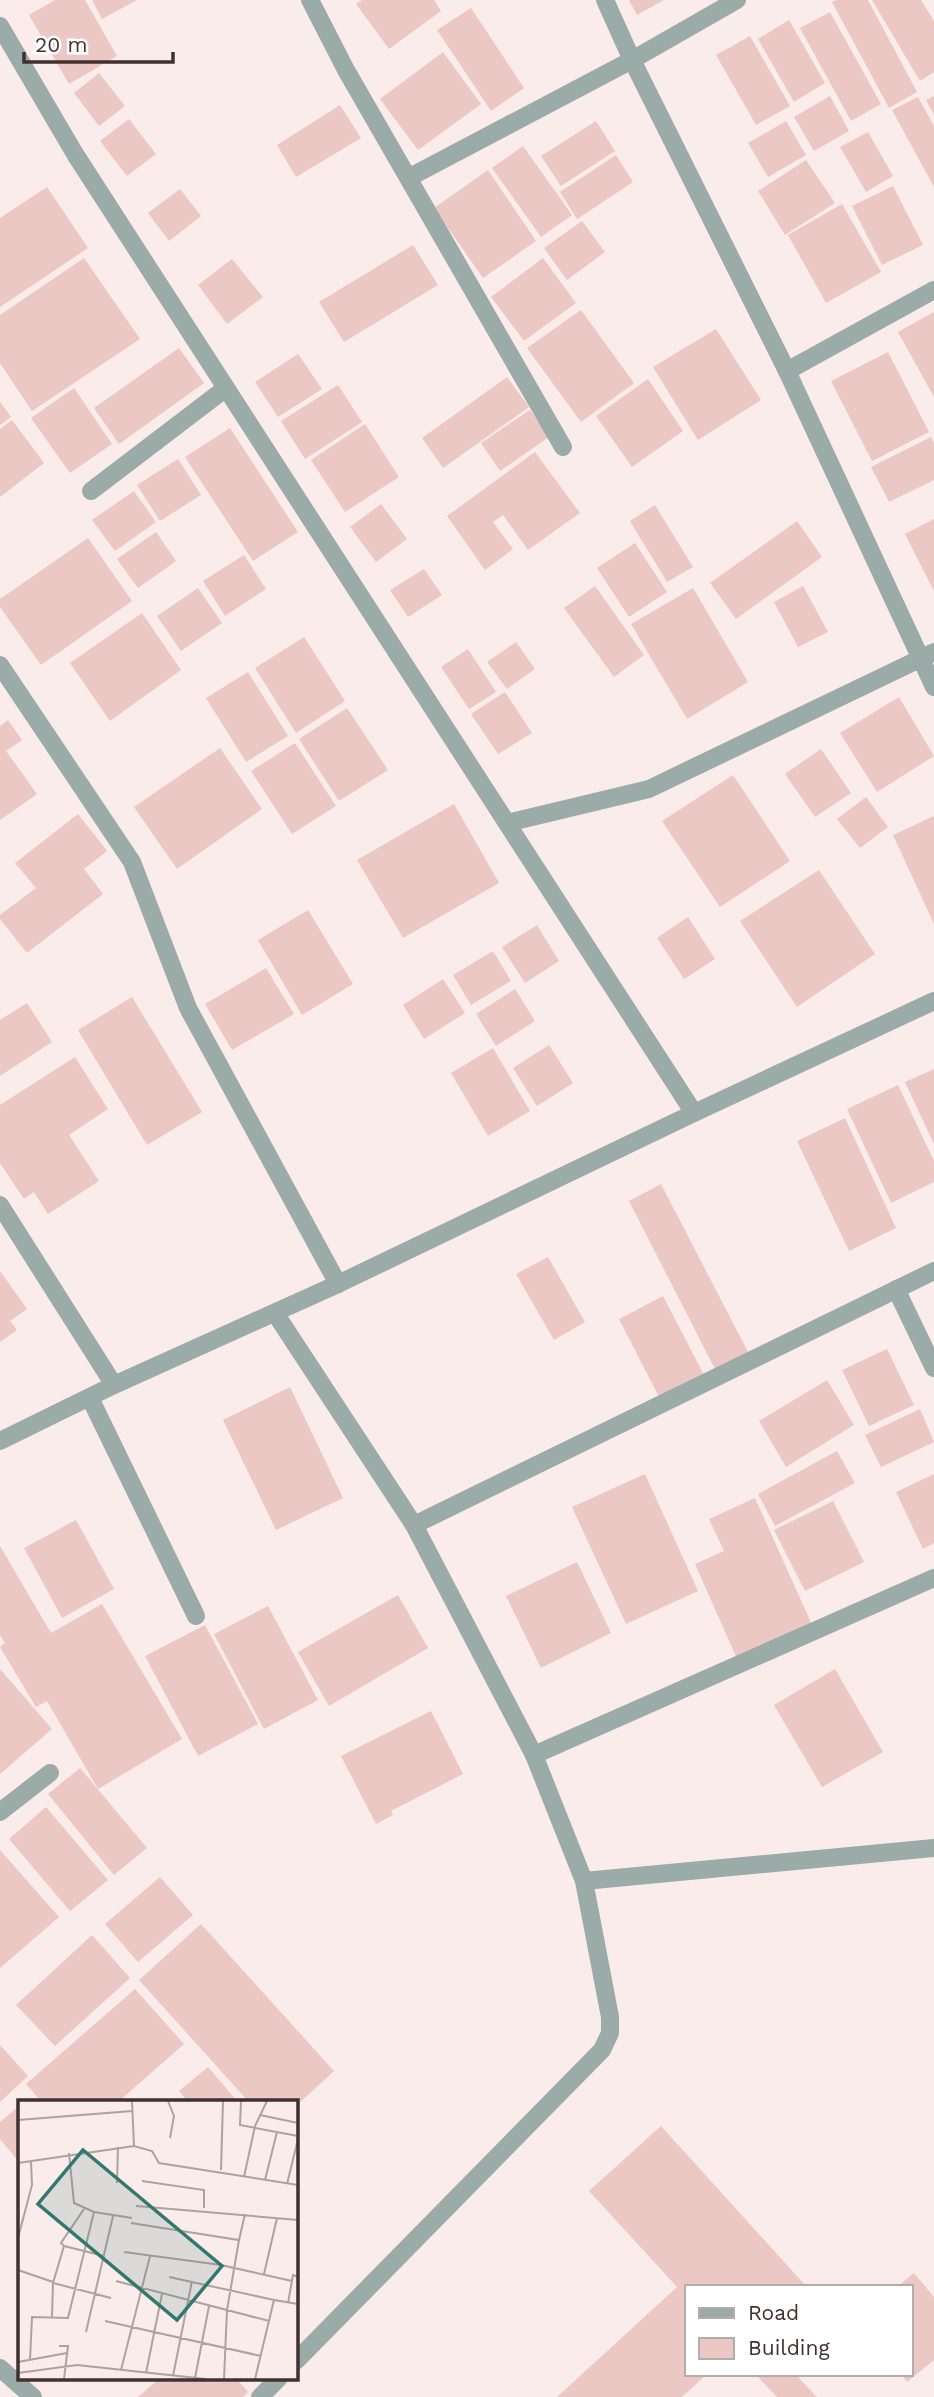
<svg xmlns="http://www.w3.org/2000/svg" width="934" height="2397" font-family="'Work Sans',sans-serif">
<style>
.building{fill:#ebc8c3}
.lines{fill:none;stroke-linecap:round;stroke-linejoin:round}
.minor{stroke:#9baba8;stroke-width:18}
.inset-road{fill:none;stroke:#afa19f;stroke-width:2}
.view{fill:#32786f;fill-opacity:0.15;stroke:#32786f;stroke-width:3.5}
.inset-edge{fill:none;stroke:#3f312f;stroke-width:3.5}
</style>
<rect width="100%" height="100%" fill="#faecea"/>
<g class="building">
<polygon points="55,0 85,0 117,56 69,84 29,15"/>
<polygon points="92,0 137,0 102,19"/>
<polygon points="362,0 434,0 441,11 389,49 356,4"/>
<polygon points="629,0 664,0 637,15"/>
<polygon points="836,0 868,0 917,92 889,108 832,2"/>
<polygon points="872,0 921,0 934,21 934,72 920,81"/>
<polygon points="471,8 524,88 491,111 437,30"/>
<polygon points="830,12 881,104 851,121 800,28"/>
<polygon points="789,20 825,83 794,102 758,39"/>
<polygon points="750,36 790,106 756,125 716,55"/>
<polygon points="443,52 481,104 418,150 380,99"/>
<polygon points="99,73 125,106 99,126 74,93"/>
<polygon points="830,96 849,131 814,151 794,117"/>
<polygon points="934,96 934,115 926,100"/>
<polygon points="918,97 934,126 934,187 892,110"/>
<polygon points="340,105 361,138 296,177 277,145"/>
<polygon points="129,119 156,154 127,176 100,141"/>
<polygon points="596,121 615,151 561,186 541,156"/>
<polygon points="786,121 806,155 768,177 748,143"/>
<polygon points="868,132 893,176 866,192 840,147"/>
<polygon points="523,146 572,215 541,237 492,168"/>
<polygon points="616,155 633,182 577,219 560,192"/>
<polygon points="806,160 835,203 785,235 758,191"/>
<polygon points="488,170 536,241 483,278 434,208"/>
<polygon points="893,186 923,245 882,265 852,206"/>
<polygon points="47,187 88,248 0,307 0,218"/>
<polygon points="180,189 201,216 169,241 148,213"/>
<polygon points="842,204 881,272 826,303 788,235"/>
<polygon points="582,221 605,252 567,280 544,248"/>
<polygon points="413,245 438,285 344,342 319,302"/>
<polygon points="84,258 140,339 32,411 0,363 0,315"/>
<polygon points="543,258 576,303 524,341 491,297"/>
<polygon points="232,259 263,297 227,324 198,285"/>
<polygon points="581,310 634,383 581,422 527,348"/>
<polygon points="934,312 934,397 898,332"/>
<polygon points="716,329 761,400 698,440 653,367"/>
<polygon points="179,348 204,383 119,444 94,408"/>
<polygon points="888,352 929,432 872,461 831,381"/>
<polygon points="298,354 322,389 278,417 255,382"/>
<polygon points="507,377 529,407 443,468 422,438"/>
<polygon points="648,379 683,431 632,467 596,416"/>
<polygon points="338,385 362,422 305,459 281,421"/>
<polygon points="74,388 112,444 70,473 31,418"/>
<polygon points="0,402 11,417 0,425"/>
<polygon points="530,410 549,437 500,471 481,443"/>
<polygon points="12,420 44,463 0,497 0,429"/>
<polygon points="365,424 399,477 345,512 311,460"/>
<polygon points="230,428 298,532 253,561 185,457"/>
<polygon points="931,437 934,443 934,480 889,502 871,467"/>
<polygon points="535,452 580,513 528,550 503,515 493,522 513,549 485,570 447,516"/>
<polygon points="178,459 201,495 160,521 137,485"/>
<polygon points="134,491 156,522 115,551 92,520"/>
<polygon points="381,504 407,539 376,562 350,527"/>
<polygon points="655,505 693,567 667,582 630,521"/>
<polygon points="934,519 934,591 905,534"/>
<polygon points="797,521 822,557 736,619 710,583"/>
<polygon points="156,532 176,561 138,588 117,559"/>
<polygon points="88,538 132,601 41,665 0,607 0,599"/>
<polygon points="635,543 667,592 629,617 597,568"/>
<polygon points="244,555 266,589 225,616 203,581"/>
<polygon points="424,569 442,595 408,617 390,590"/>
<polygon points="595,586 644,655 614,677 564,608"/>
<polygon points="803,586 828,632 798,647 774,602"/>
<polygon points="198,588 222,623 181,651 157,616"/>
<polygon points="693,588 748,682 687,719 631,624"/>
<polygon points="142,613 181,670 110,721 70,663"/>
<polygon points="304,637 345,701 296,733 255,668"/>
<polygon points="516,642 535,669 507,689 487,662"/>
<polygon points="468,649 496,692 469,709 441,667"/>
<polygon points="248,672 288,736 246,762 206,698"/>
<polygon points="505,692 532,733 498,754 471,714"/>
<polygon points="899,697 934,756 877,792 840,733"/>
<polygon points="347,708 388,770 339,801 299,739"/>
<polygon points="8,720 22,740 6,751 37,794 0,820 0,726"/>
<polygon points="295,743 336,806 292,834 251,771"/>
<polygon points="220,748 262,809 177,869 134,807"/>
<polygon points="821,749 851,793 815,817 785,774"/>
<polygon points="733,775 790,861 720,907 662,821"/>
<polygon points="866,797 888,827 860,848 837,819"/>
<polygon points="454,804 499,883 403,938 357,860"/>
<polygon points="78,814 107,851 84,869 103,894 27,953 0,919 0,915 36,888 15,863"/>
<polygon points="934,816 934,924 893,835"/>
<polygon points="819,870 875,954 797,1007 740,921"/>
<polygon points="308,910 353,984 302,1015 258,940"/>
<polygon points="688,917 715,959 684,979 657,938"/>
<polygon points="537,925 559,961 525,983 502,947"/>
<polygon points="493,951 511,981 471,1005 453,975"/>
<polygon points="266,968 294,1014 232,1050 205,1004"/>
<polygon points="443,979 465,1013 424,1039 403,1005"/>
<polygon points="515,989 535,1021 496,1046 476,1014"/>
<polygon points="132,997 202,1112 147,1145 78,1030"/>
<polygon points="27,1003 52,1042 0,1076 0,1020"/>
<polygon points="549,1045 573,1083 537,1106 513,1068"/>
<polygon points="493,1048 530,1111 488,1136 451,1073"/>
<polygon points="75,1057 108,1109 69,1135 99,1181 48,1214 34,1192 24,1199 0,1163 0,1105"/>
<polygon points="934,1069 934,1144 905,1082"/>
<polygon points="898,1085 934,1161 934,1182 891,1203 847,1109"/>
<polygon points="845,1118 896,1228 849,1251 797,1141"/>
<polygon points="661,1184 748,1352 715,1369 629,1201"/>
<polygon points="548,1257 585,1322 554,1340 516,1274"/>
<polygon points="0,1271 27,1309 10,1321 17,1330 0,1342"/>
<polygon points="663,1296 704,1375 659,1397 619,1319"/>
<polygon points="887,1349 914,1405 869,1426 842,1370"/>
<polygon points="827,1380 854,1425 786,1467 759,1421"/>
<polygon points="290,1387 343,1498 276,1530 223,1420"/>
<polygon points="920,1409 934,1442 881,1467 865,1435"/>
<polygon points="837,1451 855,1483 775,1526 758,1494"/>
<polygon points="645,1474 698,1591 626,1624 572,1507"/>
<polygon points="934,1474 934,1543 923,1549 896,1492"/>
<polygon points="755,1498 813,1627 738,1661 695,1564 724,1551 709,1519"/>
<polygon points="833,1501 864,1562 805,1591 774,1530"/>
<polygon points="76,1520 114,1589 62,1618 24,1548"/>
<polygon points="0,1546 51,1633 102,1604 182,1739 98,1789 47,1701 36,1707 0,1647 5,1643 0,1635"/>
<polygon points="577,1562 611,1633 541,1668 506,1596"/>
<polygon points="398,1595 428,1648 329,1706 298,1652"/>
<polygon points="268,1606 318,1700 264,1729 214,1634"/>
<polygon points="205,1625 258,1724 198,1756 145,1656"/>
<polygon points="0,1669 52,1729 0,1774"/>
<polygon points="835,1669 883,1752 822,1787 774,1705"/>
<polygon points="431,1711 463,1774 391,1811 393,1815 376,1824 341,1756"/>
<polygon points="80,1768 147,1848 114,1875 48,1794"/>
<polygon points="46,1807 108,1880 70,1911 9,1839"/>
<polygon points="0,1850 59,1917 0,1968"/>
<polygon points="160,1877 193,1915 138,1962 105,1924"/>
<polygon points="201,1924 334,2071 296,2106 296,2101 248,2101 139,1980"/>
<polygon points="92,1935 130,1978 55,2046 16,2005"/>
<polygon points="135,1989 184,2044 119,2101 41,2101 26,2084"/>
<polygon points="0,2045 28,2076 0,2102"/>
<polygon points="208,2067 237,2101 187,2101 179,2091"/>
<polygon points="19,2106 19,2162 0,2139 0,2122"/>
<polygon points="661,2126 805,2285 687,2287 687,2374 707,2374 682,2397 557,2397 677,2287 589,2191"/>
<polygon points="914,2273 934,2297 934,2360 907,2382 901,2374 911,2374 911,2287 897,2287"/>
<polygon points="755,2374 795,2374 817,2397 777,2397"/>
<polygon points="160,2378 236,2378 248,2392 243,2397 138,2397"/>
</g>
<g class="lines">
<g class="minor">
<polyline points="310,0 346,70 563,447"/>
<polyline points="605,0 632,60 787,371 934,687"/>
<polyline points="0,26 75,154 694,1113"/>
<polyline points="410,177 632,60 737,0"/>
<polyline points="787,371 934,290"/>
<polyline points="91,491 226,388"/>
<polyline points="0,665 132,862 188,1008 338,1284"/>
<polyline points="507,823 649,789 934,652"/>
<polyline points="0,1205 114,1385"/>
<polyline points="896,1289 934,1368"/>
<polyline points="275,1313 414,1525 534,1755 584,1881 610,2017 610,2033 602,2050 296,2361"/>
<polyline points="90,1398 196,1616"/>
<polyline points="0,1441 114,1385 338,1284 694,1113 934,1001"/>
<polyline points="414,1525 934,1271"/>
<polyline points="534,1755 934,1578"/>
<polyline points="0,1812 50,1773"/>
<polyline points="584,1881 934,1848"/>
<polyline points="0,2368 33,2397"/>
<polyline points="260,2397 279,2378"/>
</g>
</g>
<g transform="translate(18 2100)">
<rect width="280" height="280" fill="#faecea"/>
<path class="inset-road" d="M114,1L116,46M150,1L156,16L152,38M223,1L222,25L280,36M242,15L280,23M0,20L114,11M51,53L56,103L76,112L114,118M0,63L116,46L134,51L141,63L280,85M203,70L205,1M226,77L237,26L249,1M247,80L259,32M124,81L186,90V108M99,83L100,47M269,84L280,39M118,106L280,120M113,123L221,140L227,114M0,138L14,85L13,61M46,146L43,143L66,109M106,152L203,165L274,181M0,170L35,182M246,174L259,118M151,177L256,200M98,181L251,221M35,183L93,198M270,203L275,175L280,177M34,217L35,183L46,146L86,156M87,221L243,256M68,232L95,116M41,246H50L46,279M12,260L14,217L50,218L76,112M0,262L49,253M103,270L132,156M0,273L59,265L188,279M128,273L144,194M155,276L174,181M177,278L191,206M206,279L209,210L221,140M237,279L256,200L280,204"/>
<path class="view" d="M65,50L204,166L159,220L20,104Z"/>
<rect width="280" height="280" class="inset-edge"/>
</g>
<rect x="685" y="2285" width="228" height="91" fill="#ffffff" stroke="#b2adac" stroke-width="2"/>
<rect x="699" y="2308" width="35" height="10" fill="#9baba8" stroke="#b2adac" stroke-width="2"/>
<text x="748" y="2320" font-size="21" fill="#3f312f">Road</text>
<rect x="699" y="2338" width="35" height="21" fill="#ebc8c3" stroke="#b2adac" stroke-width="2"/>
<text x="748" y="2355" font-size="21" fill="#3f312f">Building</text>
<path d="M24 52v10h149v-10" fill="none" stroke="#3f312f" stroke-width="3.5"/>
<text x="35" y="52" font-size="21" fill="#3f312f" stroke="#ffffff" stroke-width="5" paint-order="stroke">20 m</text>
</svg>
